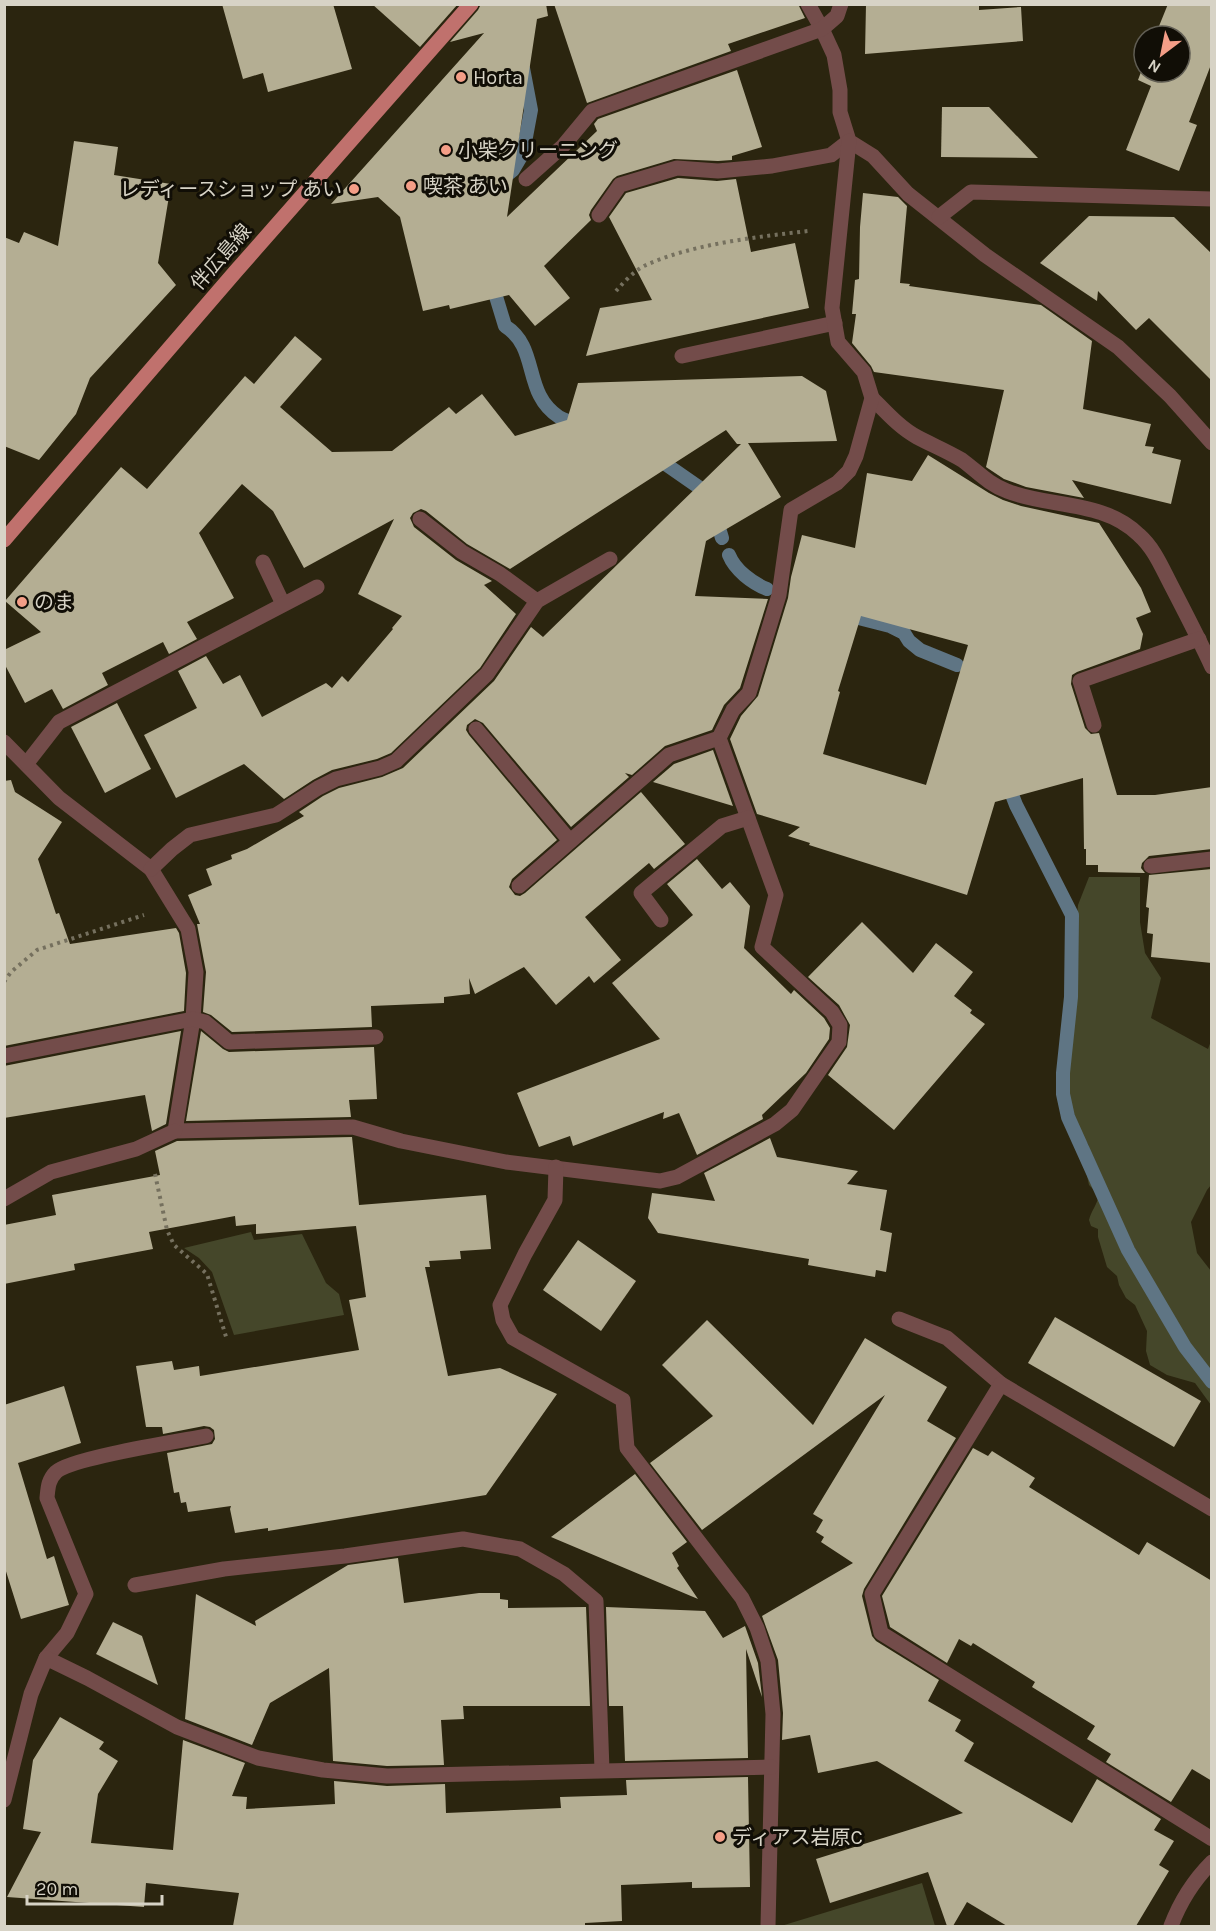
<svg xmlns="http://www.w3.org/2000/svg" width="1216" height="1931" font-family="Karla,'Noto Sans JP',sans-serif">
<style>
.green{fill:#45472a}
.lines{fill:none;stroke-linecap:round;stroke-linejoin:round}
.stream{stroke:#5f7584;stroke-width:14}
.building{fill:#b4ae93;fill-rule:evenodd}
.path{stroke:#75705e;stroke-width:4;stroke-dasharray:3 4.5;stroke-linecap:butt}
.minor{stroke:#734c4a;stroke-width:15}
.major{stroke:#c0716d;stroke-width:15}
.poi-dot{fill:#f49e87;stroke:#110e06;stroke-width:2}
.labels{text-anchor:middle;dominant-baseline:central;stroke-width:6;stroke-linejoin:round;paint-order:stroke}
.poi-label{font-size:20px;fill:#d7d3c6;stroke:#110e06;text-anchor:start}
.street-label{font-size:20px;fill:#d7d3c6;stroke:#110e06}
</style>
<rect width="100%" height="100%" fill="#2b250f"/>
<g class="green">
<path d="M1089,877H1140V922L1145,953L1161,978L1151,1018L1208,1049L1211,1041V1185L1207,1190L1191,1222L1197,1253L1211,1271V1405L1195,1383L1167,1375L1150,1365L1146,1351L1147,1331L1135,1305L1126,1298L1119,1285L1117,1276L1107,1267L1098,1237V1229L1091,1226L1089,1220C1091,1211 1097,1205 1099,1195L1089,1185L1086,1171L1093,1163L1088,1144L1079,1132L1068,1094V1073L1075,1011L1077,915L1078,905Z"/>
<polygon points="251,1232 254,1240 302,1234 326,1283 339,1294 344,1315 234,1335 212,1272 199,1258 184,1248"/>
<polygon points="922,1883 935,1926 781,1926"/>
</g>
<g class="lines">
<g class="stream">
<polyline points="503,178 513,170 523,153 531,110 523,68"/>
<path d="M491,280L505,326C540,348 522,393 559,417C566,421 575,423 582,425"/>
<polyline points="654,456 700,488 711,501 722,538"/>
<path d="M729,555C735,570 752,583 767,589"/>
<polyline points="843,614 890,626 904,633 909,641 920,650 957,665"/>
<polyline points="1011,780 1011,792 1016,805 1072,915 1071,997 1063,1073 1063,1094 1068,1117 1128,1250 1185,1347 1212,1382"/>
</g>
</g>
<g class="building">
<polygon points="222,4 333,4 352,69 268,92 263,73 243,79"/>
<polygon points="372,4 458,4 420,47"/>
<polygon points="481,4 546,4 548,16 537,19 507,217 597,131 594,124 598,119 737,70 762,147 732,156 732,160 718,161 674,159 617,176 613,179 591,210 589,215 591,220 544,266 570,298 535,326 509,295 450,309 449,305 423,311 400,217 378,197 331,204 484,33 450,42 478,10"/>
<polygon points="554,4 798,4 805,18 731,43 728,44 731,51 587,103"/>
<polygon points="866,4 979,4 979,10 1021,7 1023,41 865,54"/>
<polygon points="1168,4 1212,4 1212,62 1189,122 1197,125 1179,171 1126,150 1151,86 1138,80 1144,64 1144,72 1180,72 1180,36 1155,36"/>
<polygon points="942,107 989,107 1038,158 941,157"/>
<polygon points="74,141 118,147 114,175 171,184 158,263 176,285 90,378 76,414 39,460 4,446 4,237 19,243 24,232 58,246"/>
<polygon points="678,178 717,181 736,179 751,252 795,243 809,308 586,356 600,308 652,300 609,217 626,193"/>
<polygon points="863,193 898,197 907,206 900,283 910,284 909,286 1041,305 1092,341 1083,409 1151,424 1145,446 1154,447 1152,453 1181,460 1171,504 1072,480 1084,498 1026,487 1004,479 986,467 1004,390 874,372 871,366 852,343 856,314 852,314 855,280 859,279 860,227"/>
<polygon points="1089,216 1174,217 1212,254 1212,381 1149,318 1136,330 1098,291 1097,301 1040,263"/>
<polygon points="295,336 322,359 280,407 332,452 392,451 449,407 456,414 482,394 515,436 567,420 578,383 802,376 826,391 837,441 748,443 781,497 706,541 695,596 768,599 740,688 724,705 712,730 665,746 632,775 625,773 629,777 571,827 483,723 475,719 467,725 466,730 469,735 557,840 512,879 509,887 515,895 520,896 525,893 641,792 685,844 654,869 649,863 585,917 621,960 594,983 589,976 556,1005 524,967 475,994 469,978 470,994 444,997 444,1003 371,1006 372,1027 232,1032 211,1015 203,1012 206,972 197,924 200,924 188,895 212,885 206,869 232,859 231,855 247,849 304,816 299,812 323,796 339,788 382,777 403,768 494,681 531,627 543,637 741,444 737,444 726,430 510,569 467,544 426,511 421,509 413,513 410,518 414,527 456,560 492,581 484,585 516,614 480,668 391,753 377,759 332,770 313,780 284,799 244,764 176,798 144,735 197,708 178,671 206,656 223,684 240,675 262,717 326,683 332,688 342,676 348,682 393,629 392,628 402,616 358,594 394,519 304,568 273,511 242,484 199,533 234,598 187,622 197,639 169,654 163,642 102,673 108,685 63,709 52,689 25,703 4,663 4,650 41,632 5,601 121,467 147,489 245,376 254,384"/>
<path d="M928,455L989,493L1003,500L1021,506L1099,523L1141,588L1151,612L1136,618L1143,634L1140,649L1077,672L1072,675L1071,684L1085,728L1091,734L1099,733L1117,795H1155L1212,787V849L1149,856L1142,863L1141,868L1145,873L1098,872V865H1086V849H1084L1083,778L995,802L967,895L809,845L810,843L788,836L800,827L757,814L730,739L741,716L758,696L788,598L791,577L802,535L855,548L867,473L912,481ZM861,616L968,645L926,785L823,754L840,692L838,691Z"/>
<polygon points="117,703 151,769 105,793 71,727"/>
<polygon points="713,750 733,806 653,782 674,764"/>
<polygon points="11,780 15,792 62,822 38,859 56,914 59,913 70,944 176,928 179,933 186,973 184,1011 4,1046 4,781"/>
<polygon points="697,859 722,889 730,882 750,906 744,948 791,994 794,990 824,1018 830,1028 829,1039 806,1073 762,1115 763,1119 697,1155 679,1113 663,1119 664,1112 573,1146 570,1136 539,1147 517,1093 660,1039 612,983 693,915 667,884"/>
<polygon points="1212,869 1212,963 1151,957 1153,934 1147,933 1149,908 1146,907 1149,875"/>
<polygon points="862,922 913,973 936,943 973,972 954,996 972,1010 970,1013 985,1024 894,1130 828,1075 847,1047 850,1025 839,1005 808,977"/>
<polygon points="181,1031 166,1124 152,1131 145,1095 4,1118 4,1066"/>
<polygon points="201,1031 223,1049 229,1052 374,1047 377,1099 349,1100 351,1117 186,1121"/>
<polygon points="352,1137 359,1205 486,1195 491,1249 460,1251 461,1259 429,1261 430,1267 425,1267 448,1376 500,1368 557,1394 486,1495 268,1531 268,1528 235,1533 230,1509 231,1506 188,1512 186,1502 181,1503 179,1492 174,1493 167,1453 212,1444 215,1439 214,1430 210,1427 204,1426 163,1434 162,1427 146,1427 136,1366 172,1361 174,1370 199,1366 200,1376 359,1350 349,1300 366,1297 356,1226 256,1234 256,1224 236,1226 235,1216 149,1232 153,1249 74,1264 75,1270 4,1284 4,1225 56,1215 52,1195 160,1175 155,1151 177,1141"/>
<polygon points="770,1138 777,1157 858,1171 847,1184 887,1190 880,1230 892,1233 886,1272 876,1270 875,1277 808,1265 809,1259 658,1233 648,1218 652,1193 715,1201 704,1173"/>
<polygon points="578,1240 636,1281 601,1331 543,1290"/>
<polygon points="1055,1317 1201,1401 1174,1447 1028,1363"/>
<polygon points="707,1320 813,1425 865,1338 947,1387 927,1421 956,1438 864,1589 862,1596 872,1636 876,1641 939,1680 928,1701 961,1720 955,1731 974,1743 964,1761 1072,1823 1097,1779 1161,1819 1154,1830 1174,1841 1159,1865 1169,1871 1136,1926 1007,1926 967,1902 953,1926 947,1926 928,1872 830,1903 816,1859 963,1813 877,1761 818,1773 810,1735 782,1740 783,1713 778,1660 762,1616 853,1563 821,1542 824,1537 816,1532 823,1520 813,1514 885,1395 702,1530 650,1463 713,1416 662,1365"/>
<polygon points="64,1386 81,1443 18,1463 47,1559 54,1556 69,1605 21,1619 4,1565 4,1450 6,1450 4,1405"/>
<polygon points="973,1448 988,1456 992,1451 1035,1478 1029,1487 1139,1555 1147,1542 1212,1581 1212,1781 1192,1769 1171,1802 1106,1762 1111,1754 1087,1739 1095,1726 1032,1687 1035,1682 973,1643 971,1646 959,1639 947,1663 890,1627 882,1596"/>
<polygon points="635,1474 687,1542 672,1553 679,1566 677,1568 698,1599 551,1537"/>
<polygon points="398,1558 404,1603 479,1593 500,1593 500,1599 508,1600 508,1608 586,1607 590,1706 463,1706 464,1719 441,1720 444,1765 387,1766 333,1761 329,1668 270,1703 252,1745 185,1719 196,1594 256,1626 255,1621 348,1565"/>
<polygon points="606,1607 705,1611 723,1638 745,1626 758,1663 762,1697 746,1649 748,1758 625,1761 623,1706 609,1706"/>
<polygon points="113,1622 142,1636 158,1685 96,1654"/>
<polygon points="60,1717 104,1742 99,1749 118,1761 98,1794 91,1843 173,1850 183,1740 245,1763 232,1796 247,1797 246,1809 335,1804 334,1781 387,1786 445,1784 446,1813 561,1808 560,1797 627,1795 626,1780 748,1777 750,1887 692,1888 692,1882 621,1885 622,1921 585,1923 585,1926 233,1926 239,1893 146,1883 144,1907 7,1897 41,1832 23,1829 33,1760"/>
</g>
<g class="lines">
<g class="path">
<path d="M616,291C624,282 633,272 644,266C691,244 756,237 808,231"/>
<polyline points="4,982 11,972 37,950 144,915"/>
<polyline points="155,1174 167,1230 174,1245 207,1274 227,1340"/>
</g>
<g class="minor">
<polyline points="808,4 822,29 834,55 840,90 840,112 849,141 873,156 908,194 985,255 1118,347 1170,396 1212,443"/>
<polyline points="526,179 563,146 592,111 822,29 837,16 841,4"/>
<polyline points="599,215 620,185 677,168 718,171 772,166 831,155 849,141"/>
<polyline points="939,217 971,192 1212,199"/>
<polyline points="682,356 835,323"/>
<path d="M872,398C886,412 900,428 917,437C932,445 947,451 962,460C977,471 988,484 1007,491C1050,508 1104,500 1139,535C1154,548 1162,568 1171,585C1185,612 1199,639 1212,667"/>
<polyline points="420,519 462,552 500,574 537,601"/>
<polyline points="263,562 283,604"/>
<polyline points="1094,725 1080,681 1199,639"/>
<polyline points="476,729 570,841"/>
<polyline points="4,742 59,798 151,869 188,929 196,972 193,1019 175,1131 353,1127 401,1141 506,1162 660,1181 677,1177 775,1124 792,1110 839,1042 840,1025 832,1012 762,947 776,895 719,738 733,710 749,693 779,595 791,510 837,483 849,471 856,456 872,398 864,372 838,342 832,308 849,141"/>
<polyline points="27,763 59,722 317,587"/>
<polyline points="1151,866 1212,859"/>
<polyline points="151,869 172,849 190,835 276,815 318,788 336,779 380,768 396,761 487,674 537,601 610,559"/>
<polyline points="519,886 669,755 719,738"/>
<polyline points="661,920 641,893 722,826 748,818"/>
<polyline points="4,1056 193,1019 205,1022 229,1042 376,1037"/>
<polyline points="556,1167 555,1200 525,1254 500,1305 503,1320 513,1338 623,1400 627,1448 742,1598 757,1628 768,1661 773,1714 768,1926"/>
<polyline points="4,1199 51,1172 136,1149 175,1131"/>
<polyline points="899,1319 947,1338 1001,1384"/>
<polyline points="1212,1509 1001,1384 872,1594 881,1633 1212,1839"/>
<polyline points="135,1585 224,1569 345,1556 463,1539 520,1549 564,1574 596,1601 602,1770"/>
<path d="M46,1658L67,1633L86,1594L47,1498C48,1488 48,1480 56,1472C70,1458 180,1441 206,1436"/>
<polyline points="4,1800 31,1694 46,1658 87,1678 177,1727 258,1758 323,1770 387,1776 771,1767"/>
<path d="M1171,1926C1180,1902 1193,1881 1212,1862"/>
</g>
<polyline class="major" points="4,540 236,271 471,4"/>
</g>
<g class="poi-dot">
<circle cx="461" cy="77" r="6"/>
<circle cx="446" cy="150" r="6"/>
<circle cx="411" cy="186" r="6"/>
<circle cx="354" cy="189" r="6"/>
<circle cx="22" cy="602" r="6"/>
<circle cx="720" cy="1837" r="6"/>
</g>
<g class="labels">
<g class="poi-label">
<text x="473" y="77">Horta</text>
<text x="458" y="150">小柴クリーニング</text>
<text x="423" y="186">喫茶 あい</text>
<text x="342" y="189" text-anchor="end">レディースショップ あい</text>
<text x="34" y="602">のま</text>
<text x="732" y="1837">ディアス岩原C</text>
</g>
<g class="street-label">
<text transform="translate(221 257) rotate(-49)">伴広島線</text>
</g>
</g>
<rect width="1216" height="1931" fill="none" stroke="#d7d3c6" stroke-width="12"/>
<g transform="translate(1162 54) rotate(212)"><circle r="28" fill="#110e06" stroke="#605d53" stroke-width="1.5"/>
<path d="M0-4.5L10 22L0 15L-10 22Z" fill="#f49e87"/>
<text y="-9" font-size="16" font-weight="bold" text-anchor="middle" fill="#d7d3c6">N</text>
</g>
<path d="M27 1895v9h135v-9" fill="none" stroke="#d7d3c6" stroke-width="3"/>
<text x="36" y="1895" font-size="18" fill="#d7d3c6" stroke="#110e06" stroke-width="4.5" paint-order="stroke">20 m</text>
</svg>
